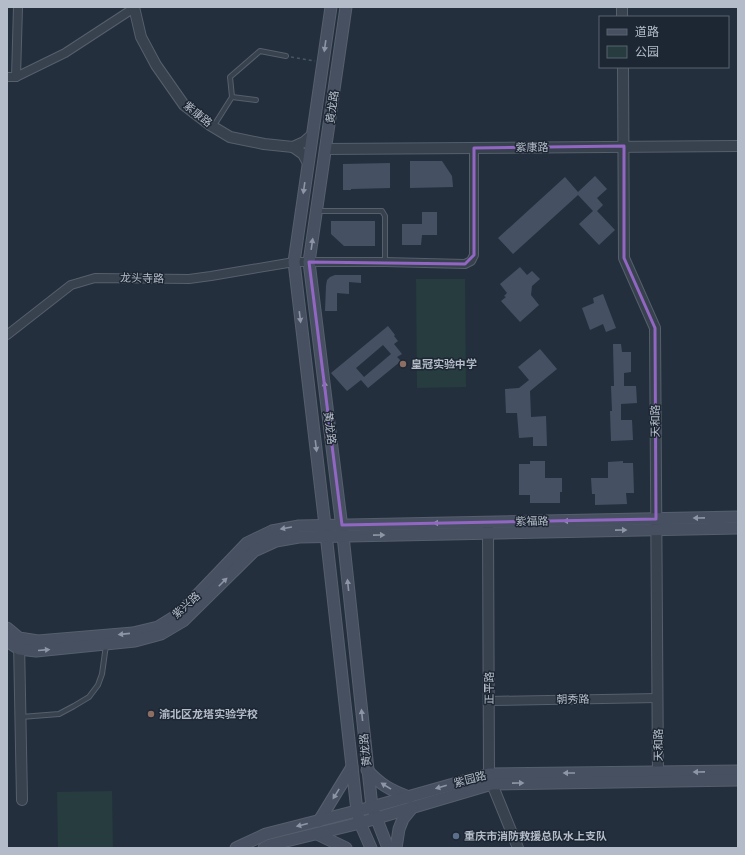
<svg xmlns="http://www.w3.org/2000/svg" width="745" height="855" font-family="'PT Sans Narrow','Noto Sans SC',sans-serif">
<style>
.green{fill:#263c3f}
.building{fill:#455162;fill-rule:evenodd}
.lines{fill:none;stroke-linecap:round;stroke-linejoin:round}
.service-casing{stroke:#565f6c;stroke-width:6}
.minor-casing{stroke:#565f6c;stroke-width:10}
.tertiary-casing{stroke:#565f6c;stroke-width:12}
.secondary-casing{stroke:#565f6c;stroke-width:13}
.path{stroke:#44595c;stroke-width:1.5;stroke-dasharray:3 3;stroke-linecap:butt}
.service{stroke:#38414e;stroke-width:4}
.minor{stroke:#38414e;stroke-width:8}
.tertiary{stroke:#38414e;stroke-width:10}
.secondary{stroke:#465061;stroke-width:11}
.oneway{fill:#8e96a5}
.marked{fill:none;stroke:#9266c3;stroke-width:3;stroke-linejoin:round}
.education-dot{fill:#8d6e63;stroke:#1d2633;stroke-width:1.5}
.service-dot{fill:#5c6f8a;stroke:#1d2633;stroke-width:1.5}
.labels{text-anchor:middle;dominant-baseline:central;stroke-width:3;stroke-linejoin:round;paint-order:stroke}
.street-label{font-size:11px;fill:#b4bcc9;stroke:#1d2633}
.poi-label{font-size:11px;font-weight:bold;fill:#b4bcc9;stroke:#1d2633;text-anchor:start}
</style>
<rect width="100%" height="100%" fill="#242f3e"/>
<g class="green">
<polygon points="416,279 465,279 466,387 417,388"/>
<polygon points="112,791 113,848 58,848 57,792"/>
</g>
<g class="building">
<polygon points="410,161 442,161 452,176 453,187 410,188"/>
<polygon points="390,163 390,188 351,189 351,190 343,190 343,164"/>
<polygon points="595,176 607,189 597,198 603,205 597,211 615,230 599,245 579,224 593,211 578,195 513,254 498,238 565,177 578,192"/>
<polygon points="422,212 437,212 437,235 422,235 421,245 402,245 402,224 422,224"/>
<polygon points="331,221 375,221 375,246 344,246 331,234"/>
<polygon points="520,267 527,275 532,271 540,279 532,286 531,295 539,305 520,322 501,301 506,297 504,296 507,293 500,284"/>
<polygon points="335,275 361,275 361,283 349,282 349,294 337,293 337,311 325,311 326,286 327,280 330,277"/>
<polygon points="603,294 616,328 606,332 603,324 590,330 582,308 594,303 593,298"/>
<path d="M388,326L395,335L394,336L398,341L394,344L402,354L397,357L401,361L368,388L361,380L347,391L331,373ZM383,345L391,354L364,377L356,368Z"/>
<polygon points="613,344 621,344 622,352 631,352 631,372 624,373 624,386 636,386 637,403 621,404 621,420 632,420 633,440 611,441 610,411 612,411 611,386 614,386"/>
<polygon points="540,349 557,369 530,391 531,417 546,416 547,446 533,446 533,437 519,438 517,413 506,413 505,389 519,388 529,380 518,367"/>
<polygon points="530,461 545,461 545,478 562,478 562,492 560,492 560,503 530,503 530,495 519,495 519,464 530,464"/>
<polygon points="623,461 623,463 633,463 634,493 626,493 627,504 595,505 595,494 592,494 591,478 608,478 608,462"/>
</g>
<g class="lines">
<defs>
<g id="service">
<polyline points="232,97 256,100"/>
<polyline points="213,127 232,97 230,77 260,51 286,56"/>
<polyline points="317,211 382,211 385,216 385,262"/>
<polyline points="21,717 59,714 74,706 89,697 98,685 102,674 106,645"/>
</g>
<g id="minor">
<polyline points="7,77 16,77 65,53 134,8"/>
<polyline points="16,77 18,7"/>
<polyline points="7,335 71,285 95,278 189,279 211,276 294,262 385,262 465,264 471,261 474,255 474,148"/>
<polyline points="489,701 657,698"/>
</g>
<g id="tertiary">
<polyline points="134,7 141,37 156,65 184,105 210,125 230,137 264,144 293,147"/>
<polyline points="622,7 622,17"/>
<polyline points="623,67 624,258 655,328 658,779"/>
<polyline points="293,147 304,142 312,135"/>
<polyline points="293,147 303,154 308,163"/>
<polyline points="326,149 738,146"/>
<polyline points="488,526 489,774 492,784 518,848"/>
<polyline points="19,642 22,800"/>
</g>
<g id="secondary">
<polyline points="331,7 294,262 325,525 357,811 360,823 371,848"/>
<polyline points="346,7 309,262 343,536 372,807 388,848"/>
<polyline points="7,628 19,638 38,641 133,633 158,627 179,614 247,543 272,531 299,526 738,517"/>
<polyline points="7,641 19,649 36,651 135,641 161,634 183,621 254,551 276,541 299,537 738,528"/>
<path d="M367,770C381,785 390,790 409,797"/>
<polyline points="319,821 352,767"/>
<polyline points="317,834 346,848"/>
<polyline points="236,848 266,834 372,807 489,774 738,771"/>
<polyline points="264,848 270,845 360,823 492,784 738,780"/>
<polyline points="396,848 399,829 403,819 412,808"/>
</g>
</defs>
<use href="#service" class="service-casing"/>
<use href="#minor" class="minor-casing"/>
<use href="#tertiary" class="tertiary-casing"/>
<use href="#secondary" class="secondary-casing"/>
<polyline class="path" points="291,57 315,61"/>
<use href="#service" class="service"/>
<use href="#minor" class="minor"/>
<use href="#tertiary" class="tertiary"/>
<use href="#secondary" class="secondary"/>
</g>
<defs><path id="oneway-solid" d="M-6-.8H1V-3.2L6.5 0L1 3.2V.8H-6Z"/></defs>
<g class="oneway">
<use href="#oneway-solid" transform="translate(325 46) rotate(98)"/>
<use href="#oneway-solid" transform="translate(304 188) rotate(98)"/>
<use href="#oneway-solid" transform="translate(312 244) rotate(-82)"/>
<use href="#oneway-solid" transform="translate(300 317) rotate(83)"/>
<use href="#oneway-solid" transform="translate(325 387) rotate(-97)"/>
<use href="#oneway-solid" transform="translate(316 446) rotate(83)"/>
<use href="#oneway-solid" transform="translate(699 518) rotate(179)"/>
<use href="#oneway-solid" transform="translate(569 521) rotate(179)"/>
<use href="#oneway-solid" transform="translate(439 523) rotate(179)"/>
<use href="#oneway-solid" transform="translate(286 528) rotate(170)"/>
<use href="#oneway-solid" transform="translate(621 530) rotate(-1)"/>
<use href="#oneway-solid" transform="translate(379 535) rotate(-1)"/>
<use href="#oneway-solid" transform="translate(223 582) rotate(-45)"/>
<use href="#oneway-solid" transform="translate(348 585) rotate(-96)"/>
<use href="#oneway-solid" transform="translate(124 634) rotate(174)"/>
<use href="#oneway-solid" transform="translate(44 650) rotate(-5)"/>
<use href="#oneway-solid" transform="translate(362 715) rotate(-96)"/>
<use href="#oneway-solid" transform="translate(699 772) rotate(179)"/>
<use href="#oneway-solid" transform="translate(569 773) rotate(180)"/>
<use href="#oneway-solid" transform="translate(518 783) rotate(-1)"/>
<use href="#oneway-solid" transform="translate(386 786) rotate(-148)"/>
<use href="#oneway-solid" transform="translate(441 787) rotate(164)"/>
<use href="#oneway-solid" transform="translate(336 794) rotate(122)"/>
<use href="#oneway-solid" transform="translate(302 825) rotate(166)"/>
</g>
<path class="marked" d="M624,146V258L655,328L656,519L342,525L309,262L465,264L474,255V148Z"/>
<g class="education-dot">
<circle cx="403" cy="364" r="4"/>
<circle cx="151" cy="714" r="4"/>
</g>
<circle class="service-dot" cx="456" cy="836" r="4"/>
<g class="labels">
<g class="street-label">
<text transform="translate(332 107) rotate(-82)">黄龙路</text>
<text transform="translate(198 114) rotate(39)">紫康路</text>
<text x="532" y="147">紫康路</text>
<text transform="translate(142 278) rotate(1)">龙头寺路</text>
<text transform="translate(655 421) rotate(-90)">天和路</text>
<text transform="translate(330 428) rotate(83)">黄龙路</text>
<text transform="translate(532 521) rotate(-1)">紫福路</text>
<text transform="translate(186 605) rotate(-42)">紫兴路</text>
<text transform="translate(489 688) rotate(-90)">正平路</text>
<text transform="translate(573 699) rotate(-1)">朝秀路</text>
<text transform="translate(658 745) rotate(-90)">天和路</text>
<text transform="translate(365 750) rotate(-96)">黄龙路</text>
<text transform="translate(470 779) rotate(-15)">紫园路</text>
</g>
<g class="poi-label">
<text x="411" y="364">皇冠实验中学</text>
<text x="159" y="714">渝北区龙塔实验学校</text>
<text x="464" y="836">重庆市消防救援总队水上支队</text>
</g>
</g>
<rect width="745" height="855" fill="none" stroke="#b4bcc9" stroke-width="16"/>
<rect x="599" y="16" width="130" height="52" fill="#1d2633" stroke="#59626f"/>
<rect x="607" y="29" width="20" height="6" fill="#465061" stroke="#59626f"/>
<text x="635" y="36" font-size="12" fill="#b4bcc9">道路</text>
<rect x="607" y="46" width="20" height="12" fill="#263c3f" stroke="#59626f"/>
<text x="635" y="56" font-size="12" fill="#b4bcc9">公园</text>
</svg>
